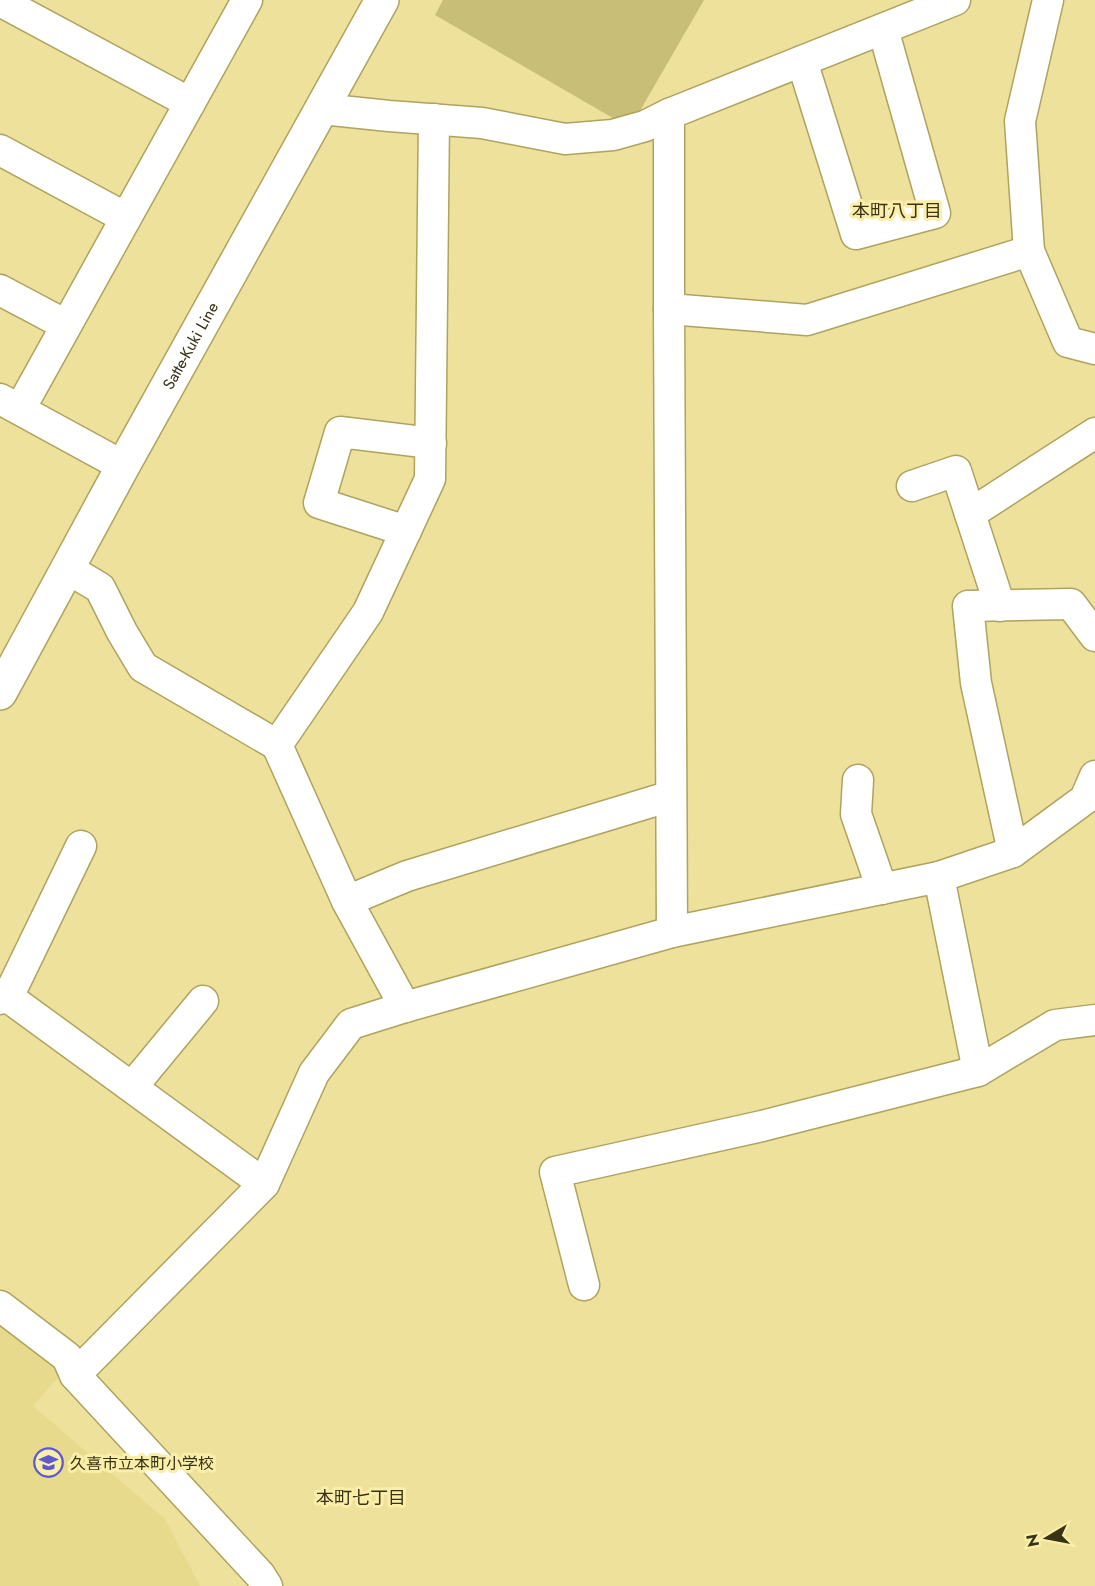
<svg xmlns="http://www.w3.org/2000/svg" width="1095" height="1586" font-family="Jost,'Noto Sans JP',sans-serif">
<style>
.built{fill:#e8da8c}
.building{fill:#c9be78}
.lines{fill:none;stroke-linecap:round;stroke-linejoin:round}
.minor-casing{stroke:#aea35f;stroke-width:33}
.major-casing{stroke:#aea35f;stroke-width:36}
.minor{stroke:#fff;stroke-width:30}
.major{stroke:#fff;stroke-width:33}
.labels{text-anchor:middle;dominant-baseline:central;stroke-width:6;stroke-linejoin:round;paint-order:stroke}
.street-label{font-size:16px;fill:#383316;stroke:#faeea8}
.poi-label{font-size:16px;fill:#383316;stroke:#faeea8;text-anchor:start}
.neighbourhood-label{font-size:18px;fill:#383316;stroke:#faeea8}
</style>
<rect width="100%" height="100%" fill="#ede19c"/>
<polygon class="built" points="0,1318 54,1357 59,1376 33,1406 165,1519 200,1586 0,1586"/>
<polygon class="building" points="443,0 704,0 630,128 435,15"/>
<g class="lines">
<defs>
<g id="minor">
<polyline points="0,1 190,103"/>
<polyline points="802,61 856,234 935,213 883,29"/>
<polyline points="322,109 389,116 482,123 565,139 613,135 645,126 669,114 955,0"/>
<polyline points="669,114 669,309 672,932"/>
<polyline points="0,150 126,218"/>
<polyline points="1029,251 1068,342 1095,349"/>
<polyline points="0,290 66,325"/>
<polyline points="669,309 807,320 1029,251 1020,121 1048,0"/>
<polyline points="0,399 123,466"/>
<polyline points="20,409 247,0"/>
<polyline points="912,486 956,471 1000,606"/>
<polyline points="970,514 1095,433"/>
<polyline points="406,531 319,503 340,432 431,443"/>
<polyline points="68,569 100,588 122,632 143,667 277,745"/>
<polyline points="858,780 856,814 882,889"/>
<polyline points="1013,852 976,683 968,606 1071,604 1095,636"/>
<polyline points="939,877 1013,852 1085,799 1095,776"/>
<polyline points="347,901 407,876 671,796"/>
<polyline points="8,997 81,846"/>
<polyline points="0,999 8,997 264,1184"/>
<polyline points="405,1007 347,901 277,745 368,612 430,479 434,119"/>
<polyline points="132,1087 203,1001"/>
<polyline points="584,1285 555,1172 762,1126 978,1071 1055,1025 1095,1020"/>
<polyline points="0,1306 67,1357 75,1375 260,1575 267,1586"/>
<polyline points="75,1375 264,1184 314,1073 351,1024 405,1007 672,932 939,877 978,1071"/>
</g>
<g id="major">
<path id="s1" d="M0,693L123,466L382,0"/>
</g>
</defs>
<use href="#minor" class="minor-casing"/>
<use href="#major" class="major-casing"/>
<use href="#minor" class="minor"/>
<use href="#major" class="major"/>
</g>
<defs>
<symbol id="school-ring" viewBox="-11 -11 22 22"><circle r="9.5" fill="#faeea8" stroke="#5c59d1" stroke-width="1.5"/><path d="M0-5L7-2L0 1L-7-2ZM-4 1L0 2.5L4 1V4Q0 6-4 4Z" fill="#5c59d1"/></symbol>
</defs>
<g fill-rule="evenodd">
<use href="#school-ring" x="32" y="1446" width="33" height="33"/>
</g>
<g class="labels">
<g class="street-label">
<text stroke="none"><textPath href="#s1" startOffset="396">Satte-Kuki Line</textPath></text>
</g>
<g class="poi-label">
<text x="70" y="1463">久喜市立本町小学校</text>
</g>
<g class="neighbourhood-label">
<text x="897" y="211">本町八丁目</text>
<text x="361" y="1498">本町七丁目</text>
</g>
</g>
<g transform="translate(1047 1538) rotate(260)" stroke="#faeea8" stroke-width="4.5" paint-order="stroke">
<path d="M0-4.5L10 22L0 15L-10 22Z" fill="#383316"/>
<text y="-9" font-size="16" font-weight="bold" text-anchor="middle" fill="#383316">N</text>
</g>
</svg>
